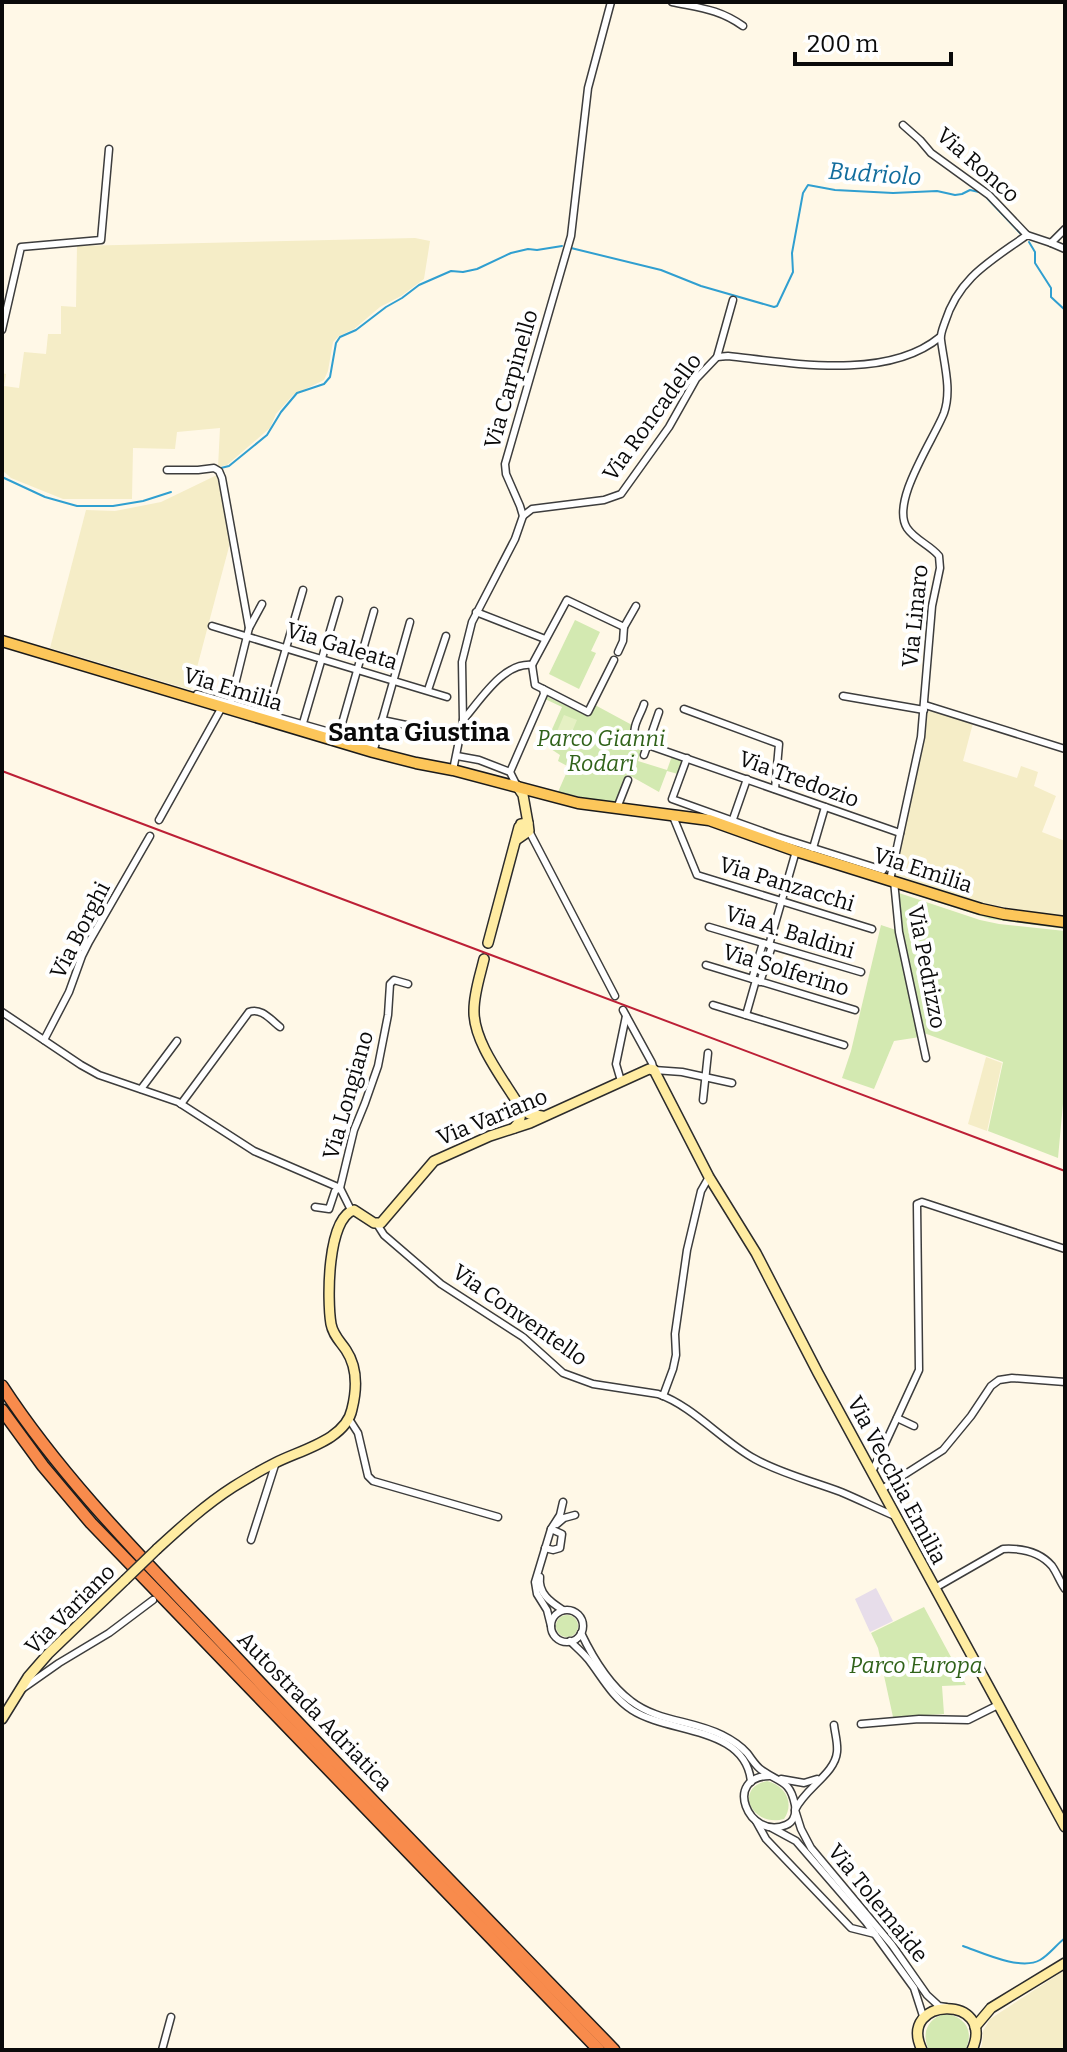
<svg xmlns="http://www.w3.org/2000/svg" width="1067" height="2052" font-family="Bitter,serif">
<style>
.industrial{fill:#e7ddea}
.farmland{fill:#f5edc7}
.green{fill:#d3e9b1}
.pitch{fill:#e5f0c3}
.lines{fill:none;stroke-linecap:round;stroke-linejoin:round}
.stream{stroke:#309fd0;stroke-width:2}
.street-casing{stroke:#3d3d3d;stroke-width:9}
.secondary-casing{stroke:#2c2c2c;stroke-width:12}
.primary-casing{stroke:#1b1b1b;stroke-width:13}
.highway-casing{stroke:#1b1b1b;stroke-width:14}
.street{stroke:#fff;stroke-width:6}
.secondary{stroke:#ffeca2;stroke-width:9}
.primary{stroke:#fcc65a;stroke-width:10}
.highway{stroke:#f88b4c;stroke-width:11}
.rail{stroke:#bc2036;stroke-width:2}
.secondary-bridge-casing{stroke:#2c2c2c;stroke-width:12;stroke-linecap:butt}
.secondary-bridge{stroke:#ffeca2;stroke-width:9}
.labels{text-anchor:middle;dominant-baseline:central;stroke-width:8;stroke-linejoin:round;paint-order:stroke}
.street-label{font-size:22px;fill:#0a0a0a;stroke:#fff}
.park-label{font-size:22px;font-style:italic;fill:#30621a;stroke:#fff}
.water-label{font-size:24px;font-style:italic;fill:#126d9d;stroke:#fff}
.quarter-label{font-size:26px;font-weight:bold;fill:#0a0a0a;stroke:#fff}
</style>
<rect width="100%" height="100%" fill="#fff8e7"/>
<polygon class="industrial" points="876,1588 893,1621 870,1632 855,1599"/>
<g class="farmland">
<polygon points="415,238 430,241 424,279 401,296 380,307 354,329 339,336 333,342 328,371 324,380 293,395 276,414 270,428 227,465 218,467 220,428 177,432 175,449 133,448 132,499 63,499 11,478 2,470 2,373 6,374 4,386 19,388 24,352 46,354 48,334 61,334 61,306 76,307 77,246"/>
<polygon points="217,475 230,543 191,690 50,648 86,510 115,511 161,502"/>
<polygon points="934,711 973,723 963,761 1017,778 1021,766 1038,772 1034,786 1056,796 1042,832 1065,841 1065,918 977,902 896,875 927,712"/>
<polygon points="986,1057 1002,1063 987,1131 968,1124"/>
<polygon points="1065,1970 1065,2050 980,2050 982,2044 983,2031 990,2019"/>
</g>
<g class="green">
<polygon points="575,620 600,632 591,651 596,653 579,689 549,674"/>
<polygon points="546,696 589,717 595,705 632,725 632,728 643,745 638,761 667,770 672,756 683,760 678,774 667,771 659,792 627,774 614,804 558,792 569,767 558,761 560,755 545,745 562,707 545,699"/>
<polygon points="899,887 992,917 1065,927 1065,929 990,919 897,889"/>
<polygon points="899,893 980,920 999,924 1065,931 1065,1082 1058,1158 988,1131 1003,1062 924,1033 902,933"/>
<polygon points="881,925 896,930 920,1037 894,1041 874,1089 842,1078 851,1051"/>
<polygon points="924,1607 966,1685 942,1686 944,1714 893,1717 878,1648 871,1633"/>
<circle cx="567" cy="1626" r="11"/>
<path d="M767,1781C785,1785 795,1803 784,1819C752,1828 733,1788 767,1781Z"/>
<path d="M944,2014C965,2015 975,2032 965,2050H929C921,2034 927,2019 944,2014Z"/>
</g>
<polygon class="pitch" points="564,715 577,720 566,746 553,741"/>
<g class="lines">
<g class="stream">
<polyline points="987,198 1021,234"/>
<polyline points="1029,242 1035,252 1035,263 1051,288 1051,297 1065,310"/>
<polyline points="571,248 661,270 701,286 774,307 777,306 793,272 792,253 803,193 808,185 835,190 893,193 937,191 955,195 962,194 970,190 979,192"/>
<polyline points="221,468 229,466 267,435 281,412 297,393 324,384 330,377 336,343 340,337 356,330 386,307 402,298 419,285 451,271 463,272 477,269 511,253 528,249 537,250 562,246"/>
<polyline points="2,477 45,497 77,506 113,506 143,501 171,492"/>
<path d="M963,1946C983,1953 1021,1971 1040,1960C1049,1955 1056,1945 1065,1938"/>
</g>
<defs>
<g id="street">
<path d="M672,2C700,8 719,9 743,26"/>
<polyline points="903,125 920,140 931,153 989,195 1027,235"/>
<polyline points="1051,243 1065,249"/>
<polyline points="2,330 21,247 101,240 109,149"/>
<polyline points="717,357 733,300"/>
<polyline points="167,470 198,470 214,468 219,471 222,478 249,628 229,709"/>
<path d="M523,516L532,509L604,500L621,494L669,427L696,379L717,357L728,356C791,363 887,381 940,337"/>
<polyline points="476,612 545,639"/>
<polyline points="212,626 447,697"/>
<polyline points="249,628 262,604"/>
<polyline points="618,652 623,641 624,627"/>
<polyline points="532,665 567,600 624,627 636,606"/>
<polyline points="543,689 588,712 614,660"/>
<polyline points="428,690 446,636"/>
<polyline points="197,694 375,745"/>
<polyline points="843,696 924,710"/>
<path d="M644,704C640,718 626,732 642,743L900,833"/>
<polyline points="925,705 1065,749"/>
<polyline points="684,709 779,744 775,789"/>
<polyline points="267,713 303,590"/>
<polyline points="382,720 406,725"/>
<path d="M463,720C480,701 503,662 532,665"/>
<polyline points="303,723 339,600"/>
<polyline points="339,734 374,611"/>
<polyline points="374,749 410,622"/>
<polyline points="644,755 659,712"/>
<polyline points="457,756 479,760 510,772 517,786"/>
<polyline points="687,758 672,799 775,836 883,870"/>
<polyline points="453,770 463,721 462,662 472,622 515,539 523,516 520,506 506,474 505,464 571,236 588,88 611,2"/>
<polyline points="510,772 544,694 543,689 535,685 532,665"/>
<polyline points="617,808 628,780"/>
<polyline points="672,814 697,875 872,929"/>
<polyline points="733,819 747,779"/>
<polyline points="159,820 222,707"/>
<polyline points="529,831 615,996"/>
<polyline points="813,848 825,807"/>
<path d="M890,880L921,737L932,606L940,568L939,556C930,545 915,540 907,528C890,502 934,439 944,413C952,390 944,364 941,340C940,334 943,328 945,322C959,277 991,261 1027,235L1051,243L1065,229"/>
<polyline points="894,881 899,932 926,1058"/>
<polyline points="709,927 861,972"/>
<polyline points="769,945 796,851"/>
<polyline points="706,965 855,1010"/>
<polyline points="752,979 763,943"/>
<polyline points="760,982 772,946"/>
<polyline points="713,1005 844,1045"/>
<polyline points="623,1010 652,1063 654,1070 682,1072 732,1083"/>
<polyline points="2,1012 81,1065 99,1075 178,1102 254,1151 340,1188 351,1210"/>
<polyline points="746,1015 756,980"/>
<polyline points="44,1040 69,992 82,956 89,942 150,836"/>
<polyline points="621,1081 616,1064 626,1016"/>
<polyline points="141,1089 177,1041"/>
<polyline points="703,1100 708,1053"/>
<path d="M181,1104L249,1012C261,1007 271,1020 280,1027"/>
<polyline points="315,1207 329,1209 335,1191 340,1188 354,1130 365,1103 378,1066 388,1015 390,984 394,980 408,984"/>
<path d="M377,1224L384,1235L441,1284L523,1337L563,1373L593,1384L658,1394C693,1406 722,1441 755,1459C782,1474 812,1481 841,1492C860,1500 878,1509 897,1517"/>
<polyline points="663,1396 673,1369 676,1355 675,1334 687,1250 701,1191 709,1177"/>
<polyline points="897,1418 914,1426"/>
<polyline points="349,1419 358,1433 368,1476 373,1481 498,1517"/>
<polyline points="872,1472 919,1370 917,1204 922,1202 1065,1249"/>
<polyline points="882,1489 943,1450 971,1416 991,1386 999,1380 1012,1378 1065,1382"/>
<polyline points="557,1524 564,1518 575,1515"/>
<polyline points="251,1540 276,1462"/>
<polyline points="545,1548 553,1550 560,1548 562,1534 551,1529"/>
<path d="M540,1577C538,1593 550,1602 563,1610"/>
<path d="M935,1588L1003,1549C1021,1548 1040,1552 1052,1566C1057,1573 1060,1582 1065,1589"/>
<circle cx="567" cy="1626" r="16"/>
<polyline points="551,1626 547,1610 537,1594 535,1582 551,1529 560,1515 563,1502"/>
<path d="M581,1633C593,1658 608,1684 631,1701C658,1722 693,1720 722,1735C732,1740 740,1745 747,1753C752,1759 756,1767 763,1771C780,1783 790,1780 795,1805C796,1813 794,1822 786,1825C748,1841 722,1775 771,1776"/>
<path d="M570,1641C576,1647 582,1652 588,1659C602,1677 612,1697 632,1710C669,1734 746,1726 751,1782"/>
<polyline points="22,1689 59,1663 109,1633 153,1600"/>
<polyline points="861,1724 919,1719 968,1720 998,1705"/>
<path d="M834,1725C835,1734 838,1743 837,1752C835,1774 805,1788 795,1810L801,1829L811,1848L892,1945L927,1995L939,2006L946,2007"/>
<polyline points="781,1779 804,1783 817,1779"/>
<polyline points="756,1821 766,1839 851,1928 875,1934"/>
<polyline points="772,1828 796,1841 866,1922 914,1988 924,2019"/>
<polyline points="162,2050 171,2017"/>
</g>
<g id="secondary">
<polyline points="517,786 523,795 528,823"/>
<polyline points="516,840 529,831 528,823 521,824 521,831"/>
<polyline points="488,943 519,827"/>
<path d="M484,959C480,976 474,993 474,1010C473,1042 504,1080 520,1107"/>
<path d="M514,1128C521,1121 521,1116 520,1107L529,1114L542,1116"/>
<path d="M157,1549C181,1527 205,1505 233,1487C246,1479 261,1470 275,1463C300,1450 346,1440 352,1409C357,1389 358,1368 346,1350C340,1341 333,1335 331,1324C327,1300 327,1218 354,1210L374,1223H381L434,1161L490,1136L530,1123L649,1069L654,1070L709,1177L756,1253L818,1373L1065,1827"/>
<polyline points="2,1719 28,1677 48,1654 125,1580"/>
<polyline points="975,2027 991,2008 1065,1963"/>
<path d="M922,2050C896,1996 997,1994 972,2050"/>
</g>
<polyline id="primary" points="2,641 373,752 416,763 453,770 578,803 709,820 796,851 981,909 1004,914 1065,922"/>
<g id="highway">
<path d="M2,1386C66,1484 151,1567 231,1652C357,1786 486,1918 614,2050"/>
<polyline points="2,1410 43,1466 91,1523 599,2050"/>
</g>
</defs>
<use href="#street" class="street-casing"/>
<use href="#secondary" class="secondary-casing"/>
<use href="#primary" class="primary-casing"/>
<use href="#highway" class="highway-casing"/>
<use href="#street" class="street"/>
<use href="#secondary" class="secondary"/>
<use href="#primary" class="primary"/>
<use href="#highway" class="highway"/>
<polyline class="rail" points="2,771 1065,1171"/>
<defs>
<polyline id="secondary-bridge" points="125,1580 157,1549"/>
</defs>
<use href="#secondary-bridge" class="secondary-bridge-casing"/>
<use href="#secondary-bridge" class="secondary-bridge"/>
</g>
<g class="labels">
<g class="street-label">
<text transform="translate(978 165) rotate(41)">Via Ronco</text>
<text transform="translate(511 379) rotate(-74)">Via Carpinello</text>
<text transform="translate(652 417) rotate(-54)">Via Roncadello</text>
<text transform="translate(915 616) rotate(-84)">Via Linaro</text>
<text transform="translate(342 646) rotate(17)">Via Galeata</text>
<text transform="translate(233 689) rotate(17)">Via Emilia</text>
<text transform="translate(799 779) rotate(20)">Via Tredozio</text>
<text transform="translate(923 870) rotate(18)">Via Emilia</text>
<text transform="translate(787 884) rotate(17)">Via Panzacchi</text>
<text transform="translate(80 930) rotate(-63)">Via Borghi</text>
<text transform="translate(790 932) rotate(17)">Via A. Baldini</text>
<text transform="translate(927 967) rotate(79)">Via Pedrizzo</text>
<text transform="translate(786 970) rotate(17)">Via Solferino</text>
<text transform="translate(348 1095) rotate(-74)">Via Longiano</text>
<text transform="translate(492 1117) rotate(-22)">Via Variano</text>
<text transform="translate(520 1315) rotate(35)">Via Conventello</text>
<text transform="translate(897 1480) rotate(62)">Via Vecchia Emilia</text>
<text transform="translate(70 1609) rotate(-45)">Via Variano</text>
<text transform="translate(315 1711) rotate(46)">Autostrada Adriatica</text>
<text transform="translate(878 1903) rotate(51)">Via Tolemaide</text>
</g>
<g class="park-label">
<text x="601" y="738">Parco Gianni<tspan x="601" dy="25">Rodari</tspan></text>
<text x="916" y="1665">Parco Europa</text>
</g>
<g class="water-label">
<text transform="translate(875 174) rotate(4)">Budriolo</text>
</g>
<g class="quarter-label">
<text x="419" y="732">Santa Giustina</text>
</g>
</g>
<rect width="1067" height="2052" fill="none" stroke="#0a0a0a" stroke-width="8"/>
<path d="M795 52v12h156v-12" fill="none" stroke="#0a0a0a" stroke-width="4"/>
<text x="807" y="52" font-size="24" fill="#0a0a0a" stroke="#ffffff" stroke-width="6" paint-order="stroke">200 m</text>
</svg>
